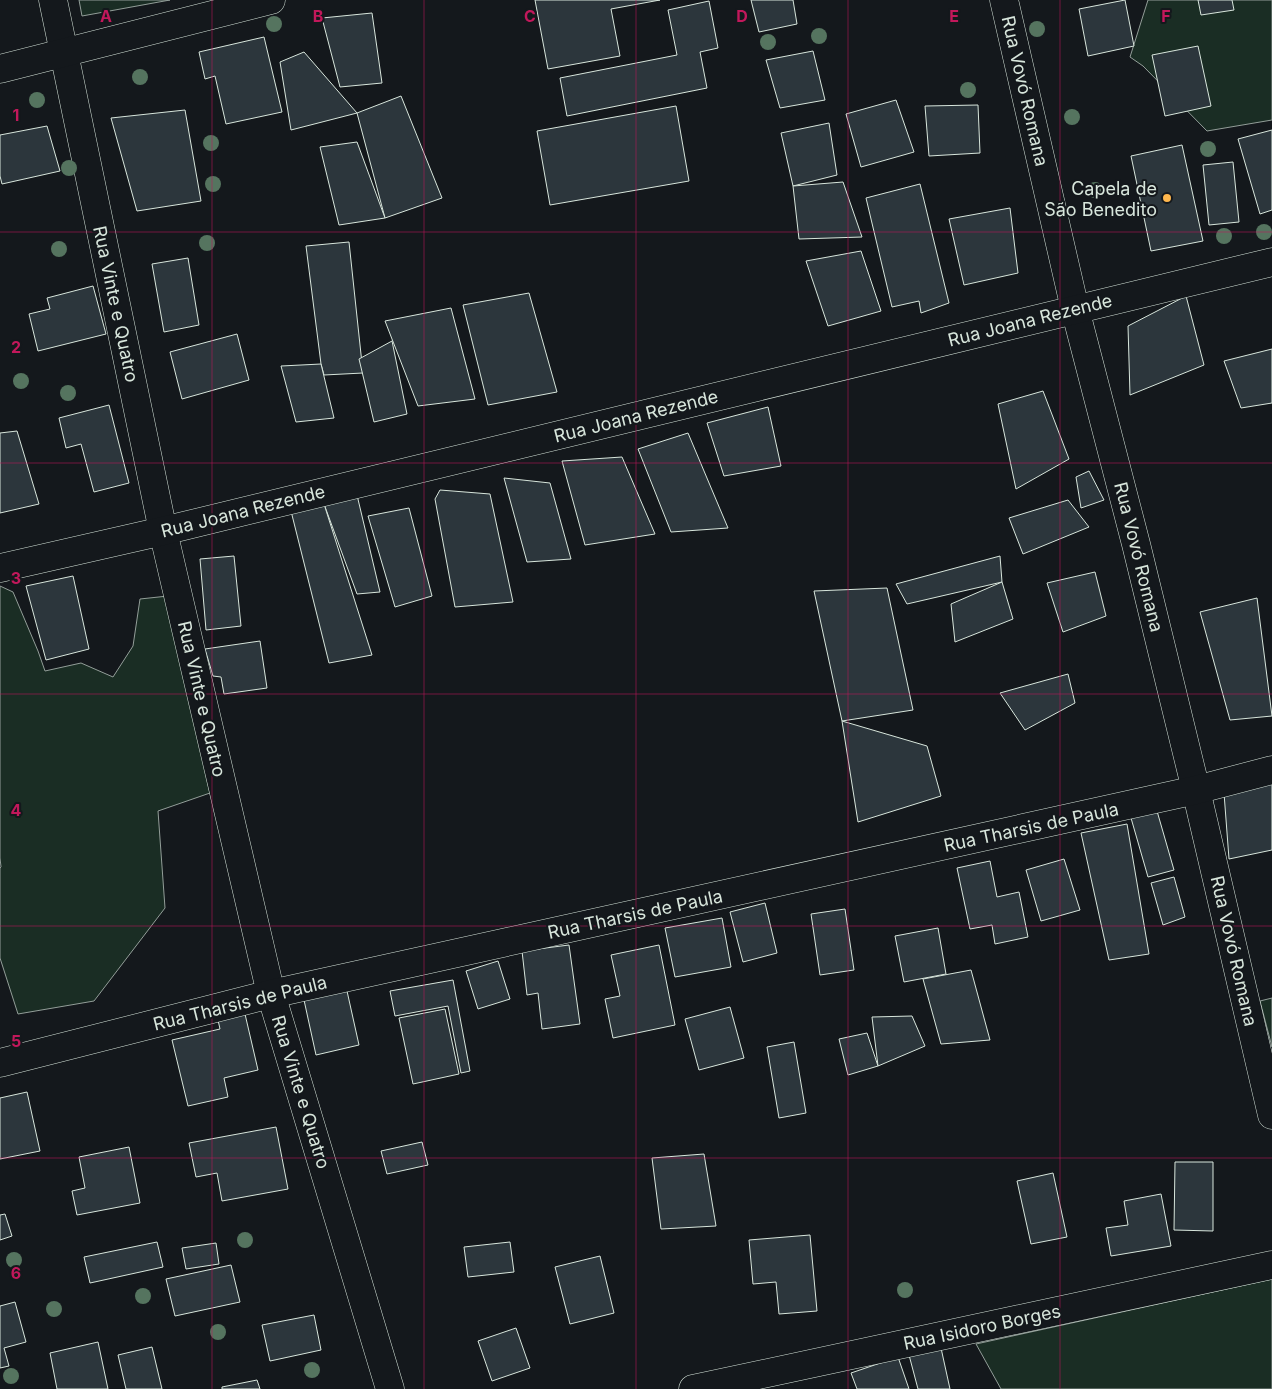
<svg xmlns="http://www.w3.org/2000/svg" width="1272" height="1389" font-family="Inter,sans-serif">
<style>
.green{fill:#1a2d24;stroke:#939e99}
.building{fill:#2c363c;stroke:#d8e6dc}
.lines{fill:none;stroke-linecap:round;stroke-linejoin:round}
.minor-casing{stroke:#d8e6dc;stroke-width:29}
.minor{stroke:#14181c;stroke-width:28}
.tree{fill:#55745f}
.grid{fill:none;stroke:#c2185b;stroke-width:1;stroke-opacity:0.55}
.poi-dot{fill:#ffb74d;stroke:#14181c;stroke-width:2}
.labels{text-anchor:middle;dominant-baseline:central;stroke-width:4;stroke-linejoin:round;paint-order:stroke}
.street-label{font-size:18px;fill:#d8e6dc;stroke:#14181c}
.poi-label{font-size:18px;fill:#d8e6dc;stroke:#14181c;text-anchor:end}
.grid-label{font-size:16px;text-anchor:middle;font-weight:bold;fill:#c2185b;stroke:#14181c;stroke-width:4;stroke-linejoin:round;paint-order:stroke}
</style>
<rect width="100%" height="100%" fill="#14181c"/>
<g class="green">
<polygon points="79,0 170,0 82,16"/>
<polygon points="1148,0 1272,0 1272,120 1207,131 1143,66 1130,57"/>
<polygon points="0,586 13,592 38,651 45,671 81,663 113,677 133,646 140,599 168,596 210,793 158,811 165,908 94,1001 18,1014 0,958 0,868 1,867 0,858"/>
<polygon points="1272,998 1272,1047 1260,1001"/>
<polygon points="1272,1279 1272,1389 1001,1389 976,1344"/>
</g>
<g class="building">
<polygon points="535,0 660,0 611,9 620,56 548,69"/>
<polygon points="751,0 793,0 797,24 759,32"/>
<polygon points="1125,0 1134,46 1088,56 1079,9"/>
<polygon points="1198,0 1232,0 1234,10 1201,15"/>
<polygon points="709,1 718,48 700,52 707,88 567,116 560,78 677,55 668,10"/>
<polygon points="372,13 382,83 340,87 322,18"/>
<polygon points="264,37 282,112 226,124 215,76 205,79 199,52"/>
<polygon points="1198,46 1211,106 1165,116 1152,55"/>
<polygon points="813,51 825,100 780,108 766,60"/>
<polygon points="304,52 357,113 291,130 280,62"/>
<polygon points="401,96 442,198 385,218 357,113"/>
<polygon points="896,100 914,152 861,167 846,114"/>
<polygon points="978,105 980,153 929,156 925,106"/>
<polygon points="676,106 689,181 550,205 537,131"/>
<polygon points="185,110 201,201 137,211 111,118"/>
<polygon points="829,123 837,175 793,186 781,133"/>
<polygon points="47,126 60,171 2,184 0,176 0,135"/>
<polygon points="1272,130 1272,210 1260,214 1238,139"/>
<polygon points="357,142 385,218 339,225 320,147"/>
<polygon points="1182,145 1203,241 1151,251 1131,156"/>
<polygon points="1233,162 1239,222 1209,225 1203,165"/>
<polygon points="843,182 862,237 799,239 793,186"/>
<polygon points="920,184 949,303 921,313 919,301 892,307 866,198"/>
<polygon points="1010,208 1018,273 964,285 949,219"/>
<polygon points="349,242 363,373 324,375 321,364 306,246"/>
<polygon points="861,251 881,311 828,326 806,261"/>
<polygon points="188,258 199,325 164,332 152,264"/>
<polygon points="93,286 106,334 38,351 29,314 50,309 47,298"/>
<polygon points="529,293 557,392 488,405 463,305"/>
<polygon points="1186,296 1204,365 1130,395 1128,326"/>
<polygon points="451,308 475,399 418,406 385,321"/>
<polygon points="237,334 249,380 182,399 170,352"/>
<polygon points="392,341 407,414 374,422 359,359"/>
<polygon points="1272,349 1272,403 1241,408 1224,361"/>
<polygon points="321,364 334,418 296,422 281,366"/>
<polygon points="1043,391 1069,459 1016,489 998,404"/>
<polygon points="109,405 129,483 94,492 81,444 66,448 59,418"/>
<polygon points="768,407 781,466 724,476 707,423"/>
<polygon points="17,431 39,504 0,513 0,433"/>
<polygon points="688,433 728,528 671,532 638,449"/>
<polygon points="622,457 655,534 585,545 562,461"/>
<polygon points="1089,471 1104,500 1081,508 1076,477"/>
<polygon points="504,478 550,483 571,559 527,562"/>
<polygon points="440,490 490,494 513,602 455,607 435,499"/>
<polygon points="357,495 380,592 357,594 324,504"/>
<polygon points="1068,500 1089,527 1023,554 1009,518"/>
<polygon points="324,504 372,655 329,663 291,511"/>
<polygon points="409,508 432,596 395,607 368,516"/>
<polygon points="234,556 241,626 206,630 200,559"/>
<polygon points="1000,556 1002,582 907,604 896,584"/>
<polygon points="1095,572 1106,616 1063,632 1047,583"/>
<polygon points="73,576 89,649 46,660 26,586"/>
<polygon points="1002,582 1013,619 955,642 951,604"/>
<polygon points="887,588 913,710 842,721 814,591"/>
<polygon points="1257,598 1272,716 1230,720 1200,612"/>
<polygon points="260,641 267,688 224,694 221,677 213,676 205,649"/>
<polygon points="1068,674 1075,703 1025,730 1000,693"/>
<polygon points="842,721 927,746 941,796 858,822"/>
<polygon points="1272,784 1272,850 1229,859 1224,793"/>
<polygon points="1157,811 1174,870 1148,877 1131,818"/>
<polygon points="1127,824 1149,954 1109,960 1081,833"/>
<polygon points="1064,859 1080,910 1041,921 1026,870"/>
<polygon points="990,861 997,897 1019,892 1028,937 995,944 992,925 970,929 957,868"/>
<polygon points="1174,877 1185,917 1163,925 1151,883"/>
<polygon points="765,903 777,953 743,962 730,912"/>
<polygon points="845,909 854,970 820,975 811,914"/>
<polygon points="722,918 731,967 675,977 665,928"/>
<polygon points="938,928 946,974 904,982 895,936"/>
<polygon points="569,945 580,1024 542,1029 538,993 527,995 522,951"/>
<polygon points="659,945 675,1025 613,1038 605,999 620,996 611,955"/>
<polygon points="498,961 510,999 478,1009 466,971"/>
<polygon points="971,970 990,1040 941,1044 923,979"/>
<polygon points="453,980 470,1071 461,1073 448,1006 395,1016 390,991"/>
<polygon points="347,991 359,1045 316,1055 304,1000"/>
<polygon points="730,1007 744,1058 699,1070 685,1019"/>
<polygon points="445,1009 459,1074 413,1084 399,1018"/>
<polygon points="245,1014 258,1070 224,1078 228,1097 188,1106 172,1040 220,1029 218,1020"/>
<polygon points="912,1016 925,1046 878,1066 872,1017"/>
<polygon points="867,1033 878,1066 848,1075 839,1039"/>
<polygon points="794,1042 806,1113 779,1118 767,1047"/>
<polygon points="27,1092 40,1151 0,1159 0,1098"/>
<polygon points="276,1127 288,1189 222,1201 217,1173 196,1177 189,1143"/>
<polygon points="422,1142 428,1165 387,1174 381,1151"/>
<polygon points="129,1147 140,1203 77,1215 72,1191 85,1188 79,1157"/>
<polygon points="704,1154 716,1226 661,1229 652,1158"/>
<polygon points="1175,1162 1213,1162 1213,1231 1174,1230"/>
<polygon points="1053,1173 1067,1237 1031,1244 1017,1181"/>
<polygon points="1161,1194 1171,1246 1111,1256 1106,1228 1128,1225 1124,1201"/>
<polygon points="5,1214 12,1236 0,1240 0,1215"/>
<polygon points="810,1235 817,1311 779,1314 776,1282 753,1284 749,1240"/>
<polygon points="157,1242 163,1267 90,1283 84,1257"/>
<polygon points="510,1242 514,1272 468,1277 464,1247"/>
<polygon points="216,1243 219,1264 186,1269 182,1248"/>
<polygon points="600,1256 614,1313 570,1324 555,1267"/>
<polygon points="231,1265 240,1302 175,1316 166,1279"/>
<polygon points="15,1302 26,1342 4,1348 9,1366 0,1368 0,1306"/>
<polygon points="314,1315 321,1350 270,1361 262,1325"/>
<polygon points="516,1328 530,1368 492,1381 478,1341"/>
<polygon points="98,1342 108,1389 57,1389 50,1353"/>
<polygon points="152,1347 162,1389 126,1389 118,1355"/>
<polygon points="941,1348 950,1389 918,1389 909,1355"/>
<polygon points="898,1357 909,1389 857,1389 851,1373"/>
<polygon points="257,1380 260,1389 222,1389 222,1387"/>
</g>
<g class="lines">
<defs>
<g id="minor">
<polyline points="53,0 163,531 271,994 390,1389"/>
<polyline points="1004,0 1075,309 1136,544 1196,790 1272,1115"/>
<polyline points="0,69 271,0"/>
<polyline points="0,568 163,531 1272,262"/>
<polyline points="0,1063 271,994 1196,790 1272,770"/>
<polyline points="693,1389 1272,1265"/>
</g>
</defs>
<use href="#minor" class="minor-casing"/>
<use href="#minor" class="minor"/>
</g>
<g class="tree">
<circle cx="274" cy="24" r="8"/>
<circle cx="1037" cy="29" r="8"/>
<circle cx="819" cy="36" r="8"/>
<circle cx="768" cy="42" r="8"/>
<circle cx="140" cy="77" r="8"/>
<circle cx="968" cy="90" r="8"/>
<circle cx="37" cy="100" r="8"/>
<circle cx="1072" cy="117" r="8"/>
<circle cx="211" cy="143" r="8"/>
<circle cx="1208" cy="149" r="8"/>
<circle cx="69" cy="168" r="8"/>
<circle cx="213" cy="184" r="8"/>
<circle cx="1095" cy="190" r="8"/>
<circle cx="1264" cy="232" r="8"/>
<circle cx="1224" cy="236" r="8"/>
<circle cx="207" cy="243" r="8"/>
<circle cx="59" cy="249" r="8"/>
<circle cx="21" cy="381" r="8"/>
<circle cx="68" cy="393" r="8"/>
<circle cx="245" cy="1240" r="8"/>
<circle cx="14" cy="1260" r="8"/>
<circle cx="905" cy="1290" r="8"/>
<circle cx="143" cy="1296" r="8"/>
<circle cx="54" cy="1309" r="8"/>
<circle cx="218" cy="1332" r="8"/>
<circle cx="312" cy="1370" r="8"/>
<circle cx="11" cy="1376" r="8"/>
</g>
<path class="grid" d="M212,0V1389M424,0V1389M636,0V1389M848,0V1389M1060,0V1389M0,232H1272M0,463H1272M0,694H1272M0,926H1272M0,1158H1272"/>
<circle class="poi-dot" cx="1167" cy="198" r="5"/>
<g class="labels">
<g class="street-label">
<text transform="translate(1025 91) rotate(77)">Rua Vovó Romana</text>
<text transform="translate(116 304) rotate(78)">Rua Vinte e Quatro</text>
<text transform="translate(1030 320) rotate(-14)">Rua Joana Rezende</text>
<text transform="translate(636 416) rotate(-14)">Rua Joana Rezende</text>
<text transform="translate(243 511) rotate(-14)">Rua Joana Rezende</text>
<text transform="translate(1139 557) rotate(76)">Rua Vovó Romana</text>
<text transform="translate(202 699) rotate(77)">Rua Vinte e Quatro</text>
<text transform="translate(1031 827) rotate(-12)">Rua Tharsis de Paula</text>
<text transform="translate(635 914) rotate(-12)">Rua Tharsis de Paula</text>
<text transform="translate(1234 951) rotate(77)">Rua Vovó Romana</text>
<text transform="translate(240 1003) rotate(-14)">Rua Tharsis de Paula</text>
<text transform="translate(301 1092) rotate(73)">Rua Vinte e Quatro</text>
<text transform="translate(982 1327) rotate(-12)">Rua Isidoro Borges</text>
</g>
<g class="poi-label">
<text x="1157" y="188">Capela de<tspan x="1157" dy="21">São Benedito</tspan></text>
</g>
</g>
<g class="grid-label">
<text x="106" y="22">A</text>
<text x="318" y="22">B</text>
<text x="530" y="22">C</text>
<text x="742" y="22">D</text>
<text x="954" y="22">E</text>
<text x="1166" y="22">F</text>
<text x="16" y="121">1</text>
<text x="16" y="353">2</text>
<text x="16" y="584">3</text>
<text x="16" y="816">4</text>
<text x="16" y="1047">5</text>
<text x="16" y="1279">6</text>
</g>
</svg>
